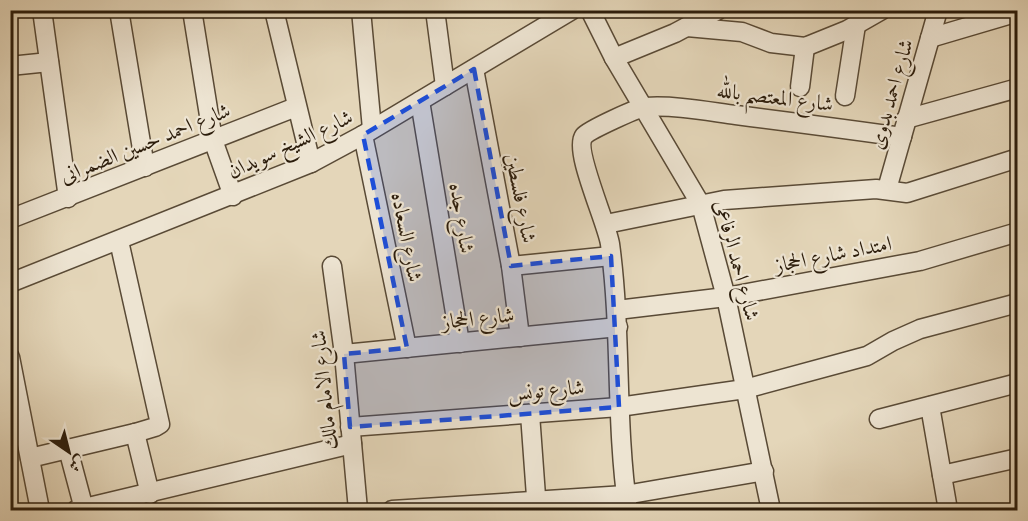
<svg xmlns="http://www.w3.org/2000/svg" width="1028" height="521" font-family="'IM FELL French Canon',Amiri,serif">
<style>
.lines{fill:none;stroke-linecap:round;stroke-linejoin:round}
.street-casing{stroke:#594a36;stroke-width:21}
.street{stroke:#ede4d2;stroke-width:18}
.marked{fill:#1d4ed8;fill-opacity:0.2;stroke:#1d4ed8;stroke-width:4.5;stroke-dasharray:12 8;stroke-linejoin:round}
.labels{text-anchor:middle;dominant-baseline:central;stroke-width:4.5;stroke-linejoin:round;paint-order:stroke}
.street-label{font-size:21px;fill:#2b1c0b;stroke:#ede4d2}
</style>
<rect width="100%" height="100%" fill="#e4d6b9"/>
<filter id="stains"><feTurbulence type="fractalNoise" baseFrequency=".00333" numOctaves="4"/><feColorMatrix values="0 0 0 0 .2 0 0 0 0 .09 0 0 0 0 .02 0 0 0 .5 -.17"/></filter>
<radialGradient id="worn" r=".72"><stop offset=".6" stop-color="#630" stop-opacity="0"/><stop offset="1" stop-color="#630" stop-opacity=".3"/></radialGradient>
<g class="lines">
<defs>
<g id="street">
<polyline points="42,10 68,198"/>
<polyline points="119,10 145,167"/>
<polyline points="192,10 213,140 233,196"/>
<polyline points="274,10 311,163"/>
<polyline points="361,10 372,129"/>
<polyline points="435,10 445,86"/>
<polyline points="590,10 614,58 701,205 726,297 771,510"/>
<polyline points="687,27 742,32 771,43 805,47 847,30 882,10"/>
<polyline points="930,38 1018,12"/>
<polyline points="614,58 675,33 718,10"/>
<polyline points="10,66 49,62"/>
<polyline points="474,69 511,266 520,337"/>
<polyline points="800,87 805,47"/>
<polyline points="845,96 856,25"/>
<polyline points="420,101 460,343"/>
<polyline points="906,119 1018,88"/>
<polyline points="363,135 407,348"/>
<polyline points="887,189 938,10"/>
<polyline points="10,219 296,107"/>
<polyline points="606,224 724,200 876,189 907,193 1018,158"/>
<polyline points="332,266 344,354 358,510"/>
<polyline points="511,266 611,256"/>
<polyline points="10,283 311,163 363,135 572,10"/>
<polyline points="617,310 726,297 920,261 1018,232"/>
<polyline points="344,354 618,327"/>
<polyline points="10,357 40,510"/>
<polyline points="930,406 948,510"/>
<polyline points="530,414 537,510"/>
<polyline points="879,419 1018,383"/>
<polyline points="350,427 619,407 745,389 867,356 893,341 920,329 1018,303"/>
<polyline points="135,433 150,494"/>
<polyline points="68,449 84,509"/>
<polyline points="30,458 135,433 155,427 160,424 119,241"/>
<polyline points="942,475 1018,458"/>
<polyline points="76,510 352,444"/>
<polyline points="392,510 625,495 764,471"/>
<path d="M628,510C615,422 622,332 610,244C607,223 573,150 584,136C589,130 637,108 645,107C675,105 706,111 736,115C791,122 846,129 902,137"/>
</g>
</defs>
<use href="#street" class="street-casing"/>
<use href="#street" class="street"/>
</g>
<path class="marked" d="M474,69L511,266L611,256L619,407L350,427L344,354L407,348L363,135Z"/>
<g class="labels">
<g class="street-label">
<text transform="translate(891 94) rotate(-74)">شارع احمد بدوى</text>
<text transform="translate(775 97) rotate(7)">شارع المعتصم بالله</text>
<text transform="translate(145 143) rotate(-22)">شارع احمد حسين الضمرانى</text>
<text transform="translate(290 144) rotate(-25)">شارع الشيخ سويدان</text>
<text transform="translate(521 198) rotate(79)">شارع فلسطين</text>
<text transform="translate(462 218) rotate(81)">شارع جده</text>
<text transform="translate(407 237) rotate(79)">شارع السعاده</text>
<text transform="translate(833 254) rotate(-11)">امتداد شارع الحجاز</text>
<text transform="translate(737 260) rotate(75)">شارع احمد الرفاعى</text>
<text transform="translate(478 318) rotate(-6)">شارع الحجاز</text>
<text transform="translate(324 390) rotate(-96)">شارع الامام مالك</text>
<text transform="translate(546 390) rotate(-5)">شارع تونس</text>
</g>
</g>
<rect width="1028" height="521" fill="none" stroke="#e4d6b9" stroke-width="36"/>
<rect x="12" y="12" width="1004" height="497" fill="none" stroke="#2b1c0b" stroke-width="3"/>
<rect x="18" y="18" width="992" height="485" fill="none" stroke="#2b1c0b" stroke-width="1.5"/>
<g transform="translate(69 452) rotate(145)" stroke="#ede4d2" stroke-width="4.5" paint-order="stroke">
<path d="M0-4.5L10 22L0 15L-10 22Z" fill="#2b1c0b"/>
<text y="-9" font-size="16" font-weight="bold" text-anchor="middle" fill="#2b1c0b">ش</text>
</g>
<rect width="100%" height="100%" filter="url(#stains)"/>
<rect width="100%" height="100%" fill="url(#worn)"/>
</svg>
